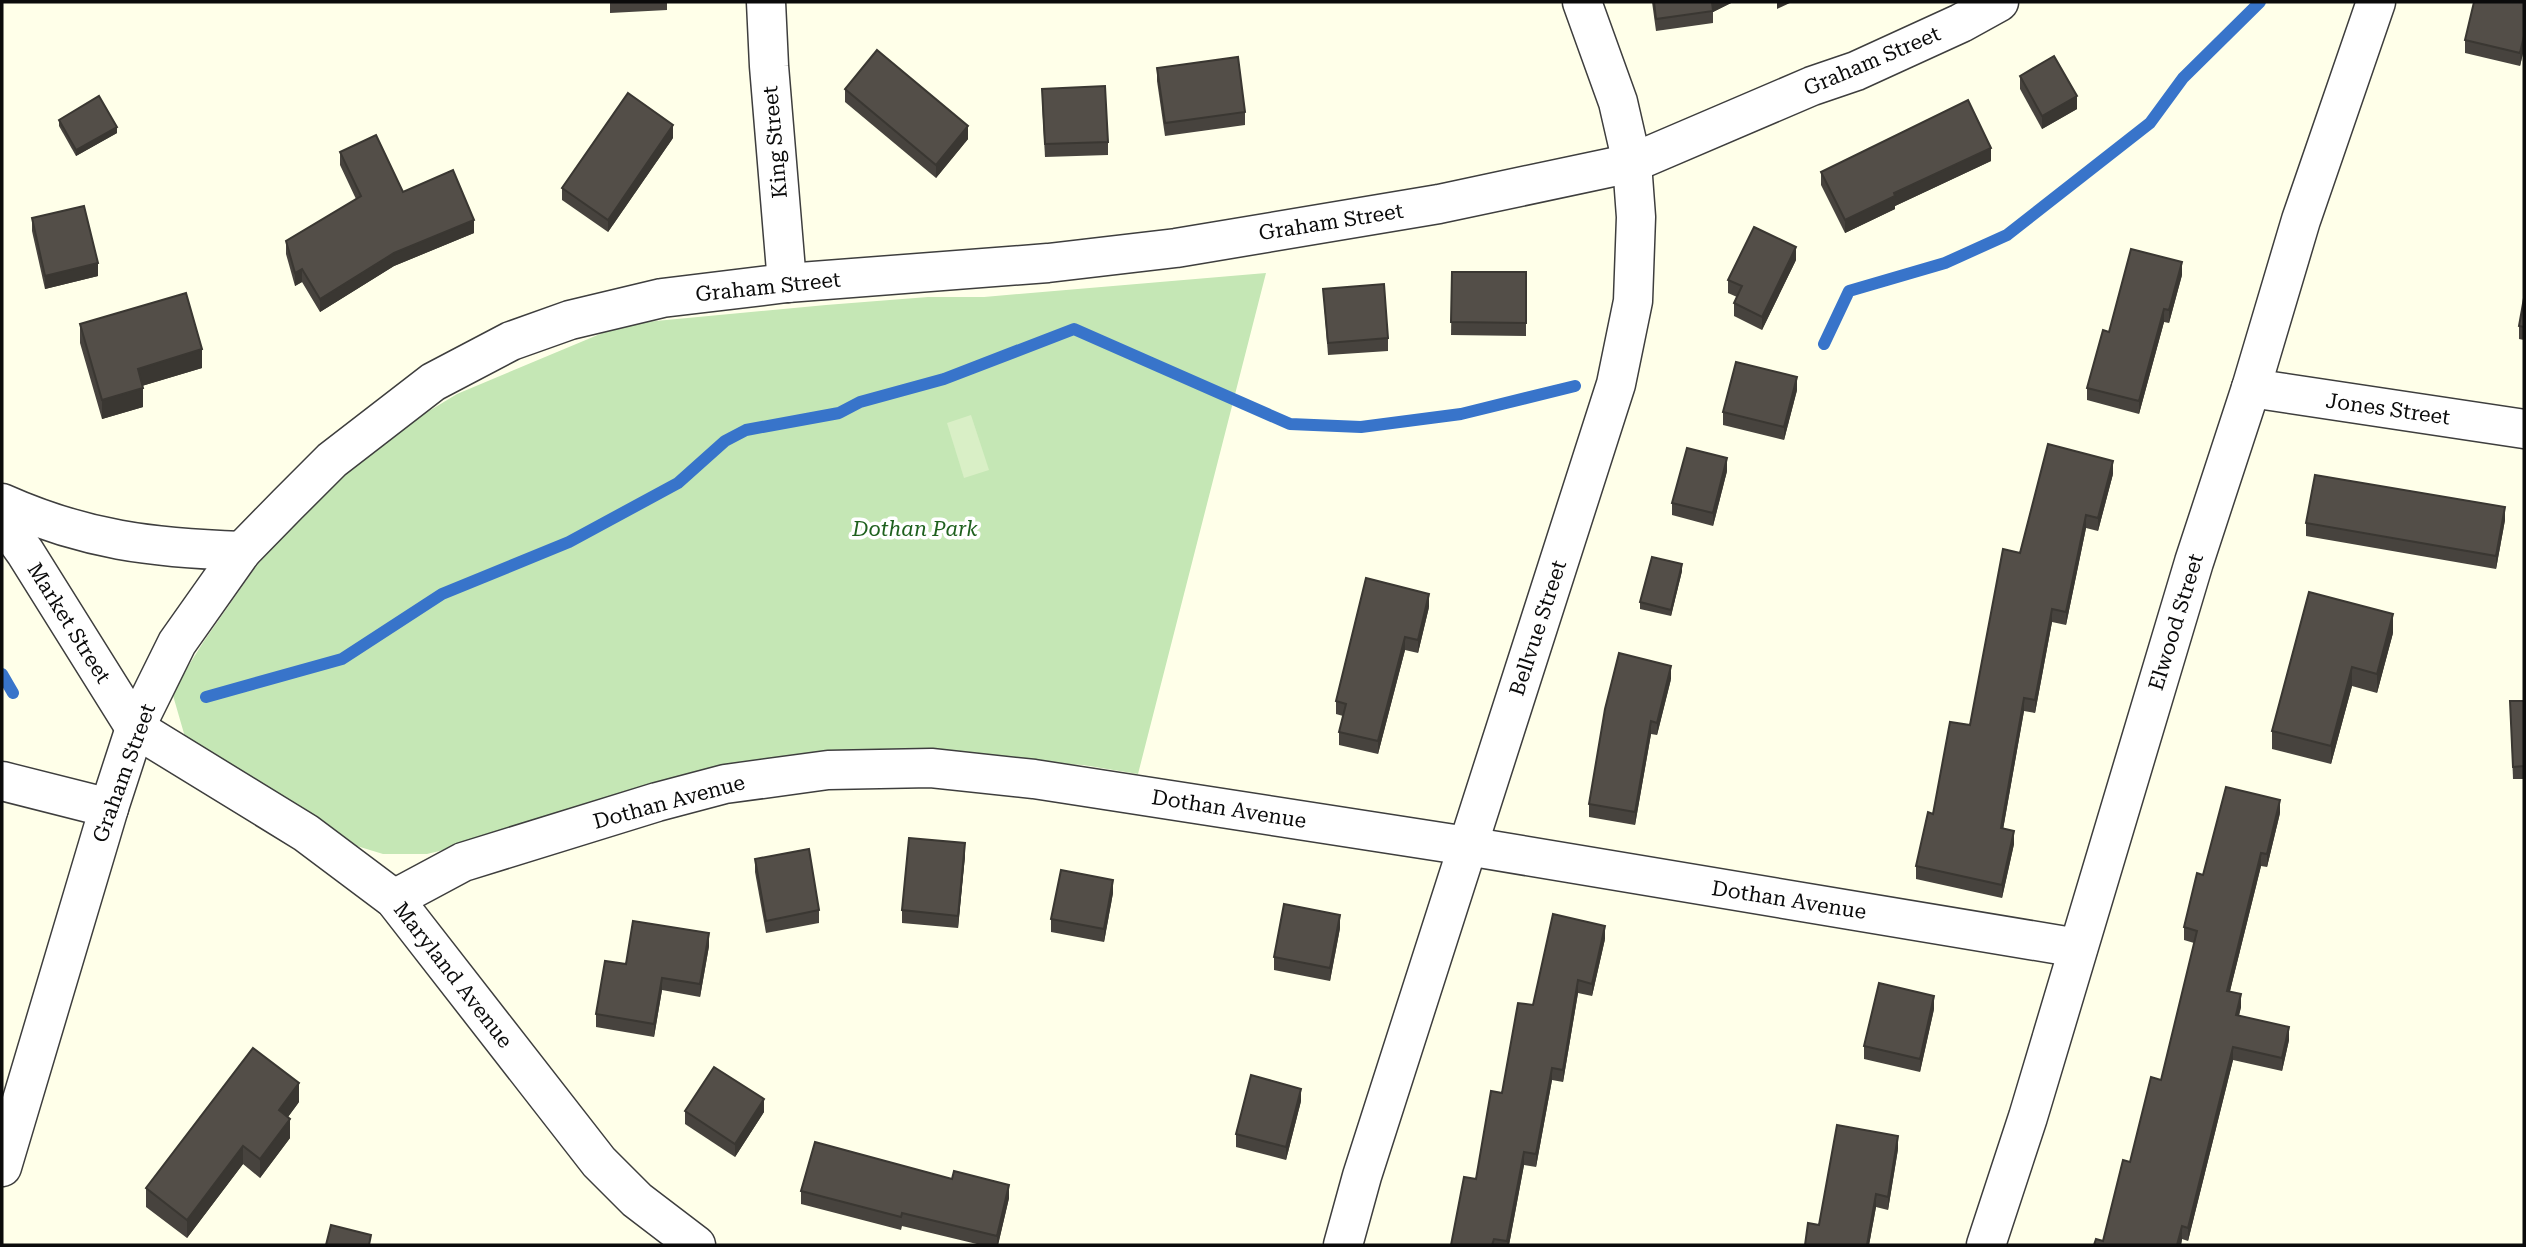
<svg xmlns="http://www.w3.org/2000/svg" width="2526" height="1247" font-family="'Roboto Serif',serif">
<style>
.green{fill:#c5e7b5}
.pitch{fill:#d9efc6}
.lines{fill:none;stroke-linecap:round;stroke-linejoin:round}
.stream{stroke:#3874ca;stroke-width:12}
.minor-casing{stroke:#3e3e3e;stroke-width:41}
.minor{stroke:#fff;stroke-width:38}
.wall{fill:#47433e}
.shaded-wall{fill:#3a3732}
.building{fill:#534e48;stroke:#3a3732;stroke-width:2}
.labels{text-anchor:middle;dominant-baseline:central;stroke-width:7;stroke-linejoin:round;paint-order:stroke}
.street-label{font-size:21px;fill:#0b0b0b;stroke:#fff}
.park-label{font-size:21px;font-style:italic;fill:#1f601e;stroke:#fff}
</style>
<rect width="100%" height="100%" fill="#ffffe9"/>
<polygon class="green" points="1266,273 1138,774 1083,765 986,760 468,844 427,854 383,854 347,843 185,737 172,692 204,641 257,565 321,494 401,428 457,394 624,324 826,305 928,297 984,297"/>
<polygon class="pitch" points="971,415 989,470 964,478 947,423"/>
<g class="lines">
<g class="stream">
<polyline points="1824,344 1849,291 1945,263 2007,235 2150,123 2183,78 2260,2"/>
<polyline points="2,674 13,693"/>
<polyline points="206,697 342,659 442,594 569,542 678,483 725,441 746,430 839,413 860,402 944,379 1074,329 1290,424 1361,427 1461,414 1575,386"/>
</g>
<defs>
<g id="minor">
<polyline points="766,2 769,66 787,283"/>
<polyline points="2251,388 2524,429"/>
<path d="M2,503C85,540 152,548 242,551"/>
<polyline points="2,520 25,552 135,728 306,833 394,899 599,1162 637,1200 696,1245"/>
<polyline points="2,781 109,808"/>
<polyline points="394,899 463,862 657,802 725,784 828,770 931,768 1034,779 1467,846 2078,948"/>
<polyline points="2,1167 109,808 135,728 177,643 242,551 287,505 332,460 433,382 511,341 570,320 662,298 787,283 1048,263 1176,248 1439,204 1632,163 1812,86 1856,71 1961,23 1999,2"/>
<polyline points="1343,1245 1362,1176 1616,384 1633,301 1636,217 1632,163 1618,102 1582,2"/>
<polyline points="1986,1245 2028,1117 2194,562 2251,388 2301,220 2376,2"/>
</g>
</defs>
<use href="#minor" class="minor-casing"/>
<use href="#minor" class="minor"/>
</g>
<g class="wall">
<polygon points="610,2 667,2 667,10 610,13"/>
<polygon points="1652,2 1733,2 1713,12 1713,23 1656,31"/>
<polygon points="2524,2 2524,49 2520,66 2465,53 2465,40"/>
<polygon points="1157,68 1245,112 1245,125 1165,136 1157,81"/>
<polygon points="2020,76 2077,109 2042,129 2020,89"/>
<polygon points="845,89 968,139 936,178 845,102"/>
<polygon points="1042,102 1108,142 1108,155 1045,157"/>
<polygon points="59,120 117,133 76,156 59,126"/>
<polygon points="673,138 608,232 562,200 562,188"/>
<polygon points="340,152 403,192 474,233 394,266 320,312 302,282 295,286 286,254 286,241 356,199 340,165"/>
<polygon points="1991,161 1895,206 1895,209 1845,233 1821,185 1821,172"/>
<polygon points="32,218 98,276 45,289 32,231"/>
<polygon points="1796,260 1762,330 1734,316 1734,303 1737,297 1728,293 1728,280"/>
<polygon points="1452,272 1526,272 1526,336 1451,335"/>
<polygon points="2182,275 2169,323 2164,322 2139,414 2087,400 2087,388 2109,332"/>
<polygon points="1323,289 1388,338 1388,351 1328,355"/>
<polygon points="2524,298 2524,340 2519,339 2519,326"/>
<polygon points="80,324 202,368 142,386 143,407 102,419 80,343"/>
<polygon points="1797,390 1784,440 1723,425 1723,412"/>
<polygon points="1727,471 1713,526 1672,515 1672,503"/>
<polygon points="2113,474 2098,531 2086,528 2066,625 2052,622 2035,713 2024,711 2003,829 2014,844 2002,898 1916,879 1916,866 1933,814 1970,725 2020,553"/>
<polygon points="2505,520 2496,569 2306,536 2306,523"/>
<polygon points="1682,571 1671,616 1640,609 1640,602"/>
<polygon points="1429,607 1418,653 1405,650 1378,754 1339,745 1339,732 1343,716 1336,714 1336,701"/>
<polygon points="2393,633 2377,693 2352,686 2331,764 2272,749 2272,731"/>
<polygon points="1671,679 1657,735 1651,734 1635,825 1589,817 1589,804"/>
<polygon points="2510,701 2524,701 2524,779 2513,779"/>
<polygon points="2280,813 2267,867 2261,866 2230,991 2241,1007 2239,1015 2289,1040 2282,1071 2233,1060 2188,1241 2182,1239 2181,1245 2094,1245 2103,1241 2130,1162 2161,1080 2194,943 2184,940 2184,927 2203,875"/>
<polygon points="965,856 958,928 902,923 902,910"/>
<polygon points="755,859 819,910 819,923 766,933 755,872"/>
<polygon points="1113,893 1104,942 1051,932 1051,919"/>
<polygon points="1340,928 1330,981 1274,970 1274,957"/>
<polygon points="1605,939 1592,996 1578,993 1563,1082 1552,1080 1536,1167 1524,1165 1509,1245 1451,1245 1476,1179 1502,1093 1533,1005"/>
<polygon points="709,946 700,997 662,990 654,1037 596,1027 596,1014 626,964"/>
<polygon points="1934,1009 1920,1072 1864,1059 1864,1046"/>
<polygon points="1301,1101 1286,1160 1236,1147 1236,1134"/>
<polygon points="299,1102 288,1117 290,1138 260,1178 243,1164 187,1238 146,1207 146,1188"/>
<polygon points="685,1111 764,1112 735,1157 685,1124"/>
<polygon points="1898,1149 1888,1210 1876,1207 1869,1245 1805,1245 1819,1225"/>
<polygon points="952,1179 1009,1198 998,1245 981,1245 902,1226 901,1230 801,1204 801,1191"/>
</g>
<g class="shaded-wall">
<polygon points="1712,2 1733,2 1713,12"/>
<polygon points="1777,2 1792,2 1777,9"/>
<polygon points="2524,36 2524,49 2520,66 2520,53"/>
<polygon points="2077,96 2077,109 2042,129 2042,116"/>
<polygon points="673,125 673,138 608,232 608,220"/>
<polygon points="968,126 968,139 936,178 936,165"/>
<polygon points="117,127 117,133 76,156 76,150"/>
<polygon points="1991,148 1991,161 1895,206 1895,209 1845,233 1845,220 1894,193"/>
<polygon points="474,220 474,233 394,266 320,312 320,299 394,253"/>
<polygon points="1796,247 1796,260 1762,330 1762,317"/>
<polygon points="2182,262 2182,275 2169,323 2169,310"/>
<polygon points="98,263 98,276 45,289 45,276"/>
<polygon points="302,269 302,282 295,286 295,273"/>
<polygon points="2164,309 2164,322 2139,414 2139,401"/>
<polygon points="202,349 202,368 138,387 138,369"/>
<polygon points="1797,377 1797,390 1784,440 1784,427"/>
<polygon points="143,388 143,407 102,419 102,400"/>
<polygon points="1727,458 1727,471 1713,526 1713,513"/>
<polygon points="2113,461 2113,474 2098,531 2098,518"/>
<polygon points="2505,507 2505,520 2496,569 2496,556"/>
<polygon points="2086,515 2086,528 2066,625 2066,612"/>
<polygon points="1682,564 1682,571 1671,616 1671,610"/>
<polygon points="1429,594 1429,607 1418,653 1418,640"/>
<polygon points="2052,609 2052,622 2035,713 2035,700"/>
<polygon points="2393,614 2393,633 2377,693 2377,674"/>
<polygon points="1405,637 1405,650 1378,754 1378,741"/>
<polygon points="1671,666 1671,679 1657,735 1657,723"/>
<polygon points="2352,667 2352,686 2331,764 2331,746"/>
<polygon points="2024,698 2024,711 2001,841 2001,828"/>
<polygon points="1651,721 1651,734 1635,825 1635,812"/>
<polygon points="2280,800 2280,813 2267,867 2267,854"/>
<polygon points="2014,831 2014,844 2002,898 2002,885"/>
<polygon points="965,843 965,856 958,928 958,916"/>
<polygon points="2261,853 2261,866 2227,1003 2227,991"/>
<polygon points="1113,880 1113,893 1104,942 1104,929"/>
<polygon points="1340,915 1340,928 1330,981 1330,968"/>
<polygon points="1605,926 1605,939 1592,996 1592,984"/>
<polygon points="709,933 709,946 700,997 700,984"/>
<polygon points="662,978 662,990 654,1037 654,1024"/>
<polygon points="1578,980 1578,993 1563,1082 1563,1070"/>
<polygon points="2241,994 2241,1007 2236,1028 2236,1015"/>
<polygon points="1934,996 1934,1009 1920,1072 1920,1059"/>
<polygon points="2289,1027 2289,1040 2282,1071 2282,1058"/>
<polygon points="2233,1047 2233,1060 2188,1241 2188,1228"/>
<polygon points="1552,1068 1552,1080 1536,1167 1536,1154"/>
<polygon points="299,1083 299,1102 279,1129 279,1110"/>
<polygon points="1301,1089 1301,1101 1286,1160 1286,1147"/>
<polygon points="764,1099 764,1112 735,1157 735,1144"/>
<polygon points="290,1119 290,1138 260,1178 260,1159"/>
<polygon points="1898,1136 1898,1149 1888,1210 1888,1197"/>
<polygon points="243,1146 243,1164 187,1238 187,1220"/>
<polygon points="1524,1152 1524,1165 1509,1245 1507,1245"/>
<polygon points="1009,1185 1009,1198 998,1245 997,1245 997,1236"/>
<polygon points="1876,1194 1876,1207 1869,1245 1867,1245"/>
<polygon points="2182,1226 2182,1239 2181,1245 2177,1245"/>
</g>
<g class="building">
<polygon points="1654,2 1712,2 1713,11 1656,19"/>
<polygon points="2474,2 2524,2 2524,36 2520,53 2465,40"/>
<polygon points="877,50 968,126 936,165 845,89"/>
<polygon points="2054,56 2077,96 2042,116 2020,76"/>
<polygon points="1238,57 1245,112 1165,123 1157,68"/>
<polygon points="1105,86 1108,142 1045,144 1042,89"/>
<polygon points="628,93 673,125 608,220 562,188"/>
<polygon points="99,96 117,127 76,150 59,120"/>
<polygon points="1968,100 1991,148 1894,193 1895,196 1845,220 1821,172"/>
<polygon points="376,135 403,192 453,170 474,220 394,253 320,299 302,269 295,273 286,241 361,196 340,152"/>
<polygon points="84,206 98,263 45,276 32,218"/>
<polygon points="1754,227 1796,247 1762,317 1734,303 1742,286 1728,280"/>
<polygon points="2131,249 2182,262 2169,310 2164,309 2139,401 2087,388 2103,330 2109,332"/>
<polygon points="1452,272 1526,272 1526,323 1451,322"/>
<polygon points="1384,284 1388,338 1328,343 1323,289"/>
<polygon points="186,293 202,349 138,369 143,388 102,400 80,324"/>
<polygon points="2524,298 2524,327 2519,326"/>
<polygon points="1736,362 1797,377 1784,427 1723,412"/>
<polygon points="2048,444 2113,461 2098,518 2086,515 2066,612 2052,609 2035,700 2024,698 2001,828 2014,831 2002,885 1916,866 1928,812 1933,814 1950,722 1970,725 2003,549 2020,553"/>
<polygon points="1687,448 1727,458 1713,513 1672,503"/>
<polygon points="2315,475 2505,507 2496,556 2306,523"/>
<polygon points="1652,557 1682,564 1671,610 1640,602"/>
<polygon points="1366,578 1429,594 1418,640 1405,637 1378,741 1339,732 1346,704 1336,701"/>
<polygon points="2309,592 2393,614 2377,674 2352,667 2331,746 2272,731"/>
<polygon points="1619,653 1671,666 1657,723 1651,721 1635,812 1589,804 1605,709"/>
<polygon points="2510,701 2524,701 2524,766 2513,767"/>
<polygon points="2226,787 2280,800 2267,854 2261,853 2227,991 2241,994 2236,1015 2289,1027 2282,1058 2233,1047 2188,1228 2182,1226 2177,1245 2094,1245 2096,1239 2103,1241 2123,1160 2130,1162 2151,1077 2161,1080 2197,931 2184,927 2197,873 2203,875"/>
<polygon points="909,838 965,843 958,916 902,910"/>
<polygon points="809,849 819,910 766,921 755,859"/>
<polygon points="1061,870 1113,880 1104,929 1051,919"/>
<polygon points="1284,904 1340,915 1330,968 1274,957"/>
<polygon points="1553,914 1605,926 1592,984 1578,980 1563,1070 1552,1068 1536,1154 1524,1152 1507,1241 1494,1239 1492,1245 1451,1245 1464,1177 1476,1179 1491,1091 1502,1093 1518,1003 1533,1005"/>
<polygon points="633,921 709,933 700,984 662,978 654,1024 596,1014 605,961 626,964"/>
<polygon points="1879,983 1934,996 1920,1059 1864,1046"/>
<polygon points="253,1048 299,1083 279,1110 290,1119 260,1159 243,1146 187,1220 146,1188"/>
<polygon points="714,1067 764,1099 735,1144 685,1111"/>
<polygon points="1251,1075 1301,1089 1286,1147 1236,1134"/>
<polygon points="1837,1125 1898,1136 1888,1197 1876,1194 1867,1245 1805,1245 1808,1223 1819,1225"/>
<polygon points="815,1142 952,1179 954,1171 1009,1185 997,1236 902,1213 901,1217 801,1191"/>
<polygon points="331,1225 371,1235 369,1245 326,1245"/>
</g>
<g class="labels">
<g class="street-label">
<text transform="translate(1872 61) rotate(-23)">Graham Street</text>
<text transform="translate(775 142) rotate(-95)">King Street</text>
<text transform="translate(1331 222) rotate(-9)">Graham Street</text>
<text transform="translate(768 287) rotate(-6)">Graham Street</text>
<text transform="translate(2388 409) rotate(8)">Jones Street</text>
<text transform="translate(2176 622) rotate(-73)">Elwood Street</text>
<text transform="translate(69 623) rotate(58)">Market Street</text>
<text transform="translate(1538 628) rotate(-72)">Bellvue Street</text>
<text transform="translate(124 773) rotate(-70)">Graham Street</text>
<text transform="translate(669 802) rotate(-15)">Dothan Avenue</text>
<text transform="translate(1229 809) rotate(9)">Dothan Avenue</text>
<text transform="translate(1789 900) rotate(9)">Dothan Avenue</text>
<text transform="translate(453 975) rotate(52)">Maryland Avenue</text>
</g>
<g class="park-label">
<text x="915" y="529">Dothan Park</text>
</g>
</g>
<rect width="2526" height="1247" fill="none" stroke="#0b0b0b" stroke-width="7"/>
</svg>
